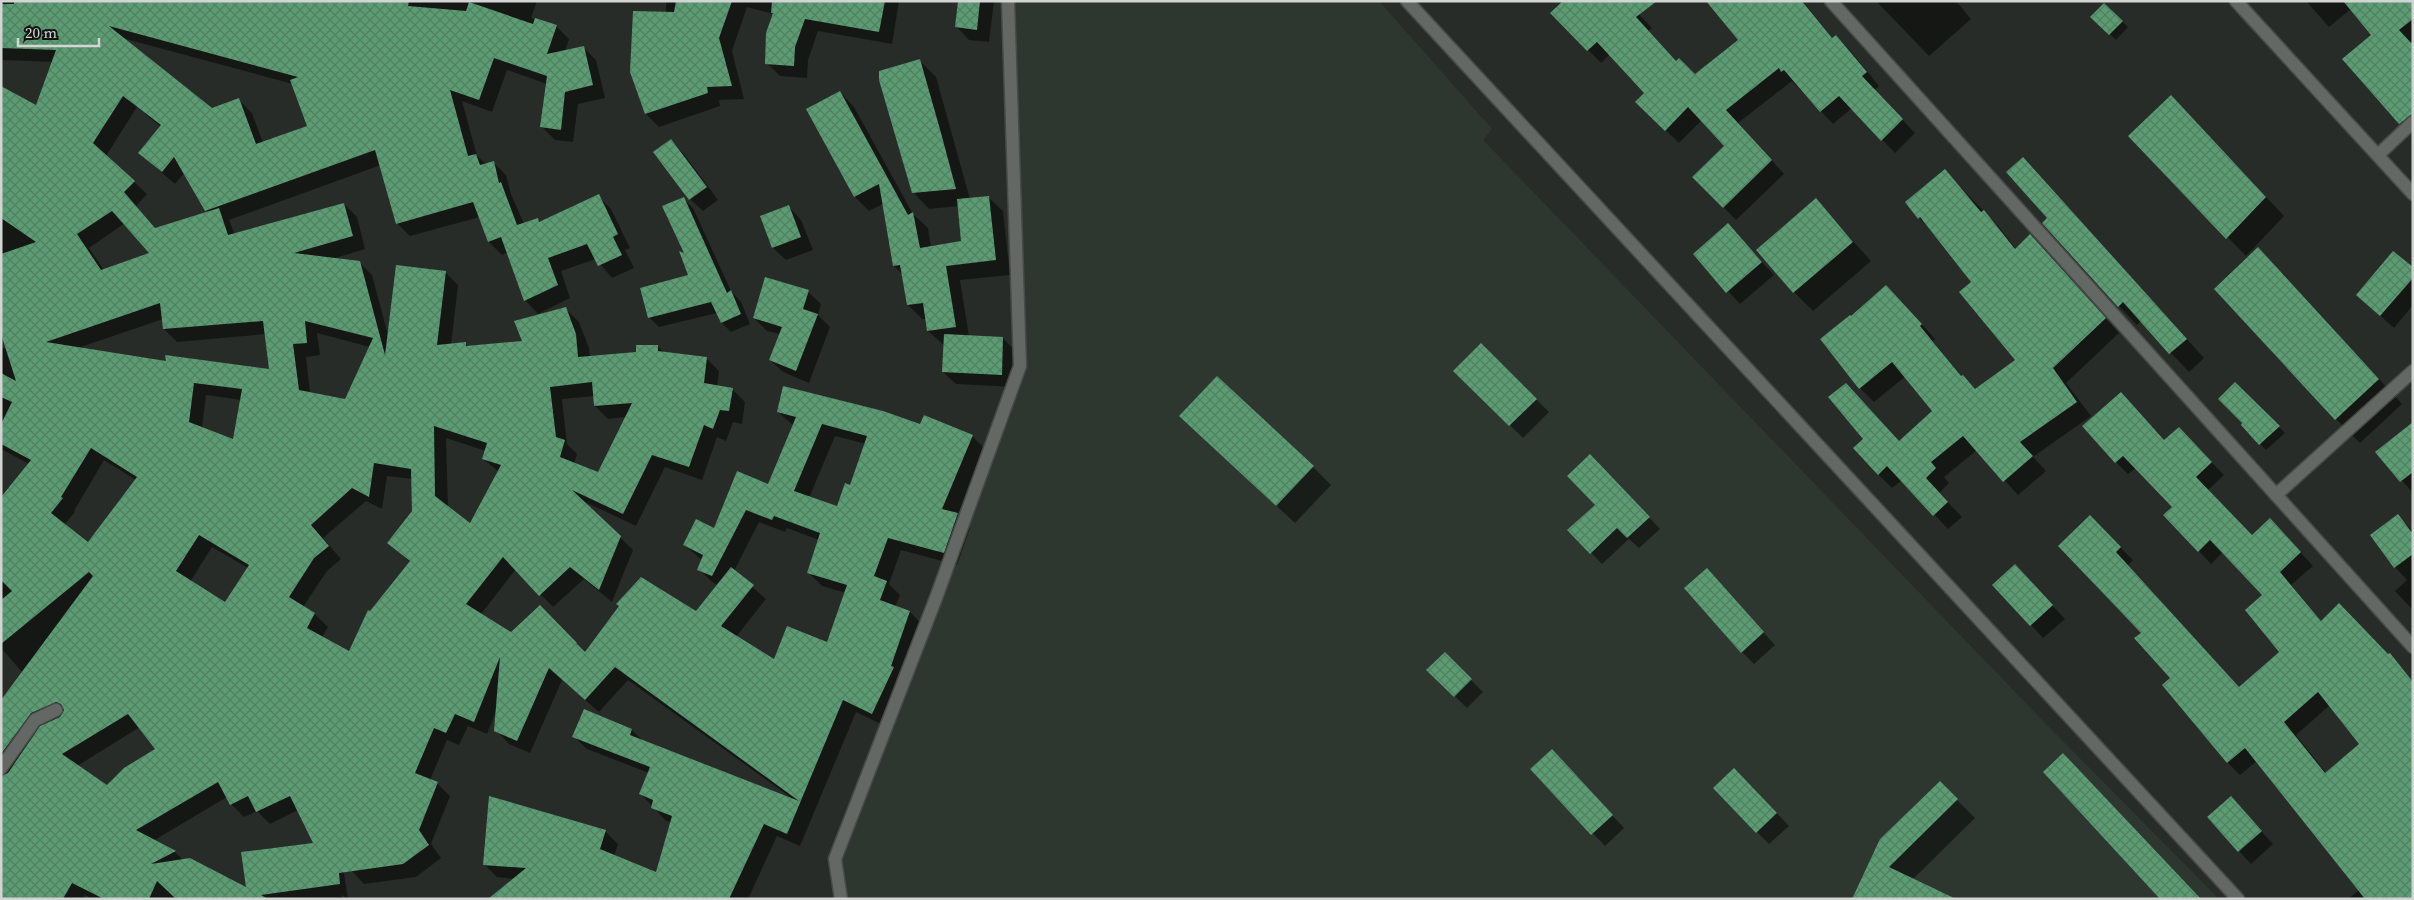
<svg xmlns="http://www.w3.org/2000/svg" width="2414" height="900" font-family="'Source Serif 4',serif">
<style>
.built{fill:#2d3730}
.shadow{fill:#0007;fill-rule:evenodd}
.building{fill:url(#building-cross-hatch);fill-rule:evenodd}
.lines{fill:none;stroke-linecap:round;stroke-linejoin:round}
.minor-casing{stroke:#474a48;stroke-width:15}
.minor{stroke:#646865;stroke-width:12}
</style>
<defs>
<pattern id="building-cross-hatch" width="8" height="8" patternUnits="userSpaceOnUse" patternTransform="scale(1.25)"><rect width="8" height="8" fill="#5b9c73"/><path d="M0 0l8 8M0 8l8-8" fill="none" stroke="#538063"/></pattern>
</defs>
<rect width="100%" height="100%" fill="#282c29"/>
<polygon class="built" points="1008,1 1379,1 1492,129 1483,140 2044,722 2219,899 841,899 835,859 1020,366"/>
<g class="shadow">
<path d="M1,1H537L531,18L556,26L569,39L565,51L583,47L596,60L605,98L578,104L573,142L555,140L542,127L547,84L507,70L492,112L462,101L477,156L486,164L493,162L506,175L511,194L524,224L537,219L541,223L598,196L611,209L630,248L625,250L634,268L612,278L596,259L561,271L570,298L538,314L526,301L508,252L502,255L489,242L480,217L410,236L397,223L381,165L229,220L235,235L344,204L357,217L365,249L332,259L359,262L372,275L388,335L445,272L458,285L451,345L465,344L469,347L523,342L566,309L579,322L589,348L590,358L638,353L657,346L665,353L706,358L719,371L717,387L732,389L745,402L742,424L733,422L726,441L717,437L702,480L665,467L636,526L583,501L633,550L612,602L584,579L553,607L516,569L481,614L512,634L553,619L585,653L696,612L718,585L712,582L699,569L702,560L684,545L715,530L769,485L794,426L778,412L921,426L972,436L985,449L958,515L970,528L957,565L901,550L889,584L900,595L895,607L910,612L923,625L885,726L856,712L800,846L777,836L748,899H490L515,879L497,877L484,864L605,831L618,844L614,856L657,873L672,823L665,820L641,794L649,773L587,749L574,737L584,711L632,730L643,741L793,799L628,680L599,712L562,680L530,753L509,744L496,730V711L487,734L468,726L459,745L447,740L430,780L437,783L450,796L431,844L441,858L416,877L364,884L342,860L348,899L342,895V899H92L85,895L83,899H1L8,775L1,770V703L23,673L1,648V496L29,464L1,449V347L7,349L1,330V183L36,107L53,62L1,60ZM122,38L293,84L309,127L263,143L252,113L239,100L211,109ZM137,107L161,127L139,153L175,184L184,173L208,212L156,229L136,206L147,194L106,156ZM125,223L152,253L104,270L89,248ZM163,319L164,329L177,342L266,334L270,370L167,362L78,348ZM317,333L370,347L346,400L310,393L306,357L320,355ZM206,395L241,400L234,440L202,428ZM594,396L595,406L608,419L626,417L598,474L574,464L577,454L567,444L562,399ZM835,436L866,444L851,486L838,508L809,498ZM446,438L486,451L483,459L499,472L470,525L448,507ZM104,460L136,480L88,544L64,525L75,512L74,511ZM387,476L413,479L414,512L389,543L410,562L371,613L349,653L322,637L328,627L315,614L303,607L327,571L341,559L323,538L366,501L382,509ZM759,522L785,532L787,528L819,540L809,573L822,586L846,593L827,644L774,661L736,637L766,599L734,571ZM212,547L248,568L225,604L190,582ZM140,727L157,749L107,787L77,766ZM227,797L231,804L244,817L257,811L270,824L298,810L315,844L247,889L184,861L175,852L153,841Z"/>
<polygon points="666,1 899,1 892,44 818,31 808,60 807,78 780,76 767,63 774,14 747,7 732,51 744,99 719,100 720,106 659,127 646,114 666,13"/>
<polygon points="960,1 994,1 989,42 969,40 957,27"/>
<polygon points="1626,1 1652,28 1648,31 1677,62 1695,76 1739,40 1707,1 1803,1 1833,39 1836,36 1849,49 1879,86 1874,90 1915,133 1895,153 1852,108 1833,124 1792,81 1738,123 1784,174 1736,220 1694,177 1726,146 1702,120 1679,143 1637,102 1646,93 1610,54 1601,63 1552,13"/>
<polygon points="1876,1 1956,1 1971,19 1929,56"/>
<polygon points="2306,1 2413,1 2413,41 2410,43 2413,46 2413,135 2399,124 2372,35 2351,9 2329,27"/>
<polygon points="2104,4 2128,27 2116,40 2092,17"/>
<polygon points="920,61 936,77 970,199 988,197 1003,211 1010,275 960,280 969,336 1003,338 1015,351 1014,387 956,384 943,372 944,345 928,331 927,319 922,319 908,305 903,275 894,266 883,204 869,211 855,197 840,92 854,107 913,214 928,228 931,247 963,242 959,206 929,209 913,192"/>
<polygon points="2190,116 2284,216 2246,256 2130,136"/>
<polygon points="671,140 683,153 718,200 703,211 690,199"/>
<polygon points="2023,159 2204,358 2189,372 2141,321 2137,325 2119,306"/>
<polygon points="1945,171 1998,226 2016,249 2044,250 2119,333 2066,383 2091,416 2033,457 2046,471 2018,495 1977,450 1944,477 1949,483 1939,493 1962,517 1948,529 1902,480 1892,488 1878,474 1900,442 1934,412 1906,376 1874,402 1860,388 1901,301 1935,339 1933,341 1962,377 1976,390 2017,361 1973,282 1934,233 1919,218"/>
<polygon points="683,198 693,208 731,291 741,302 750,324 731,332 722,323 717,313 659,327 649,317 689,276"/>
<polygon points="1816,200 1871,261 1813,311 1794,292"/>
<polygon points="789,207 801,220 813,250 786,260 773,248 762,217"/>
<polygon points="1728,225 1774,275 1740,304 1694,254"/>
<polygon points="2413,269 2413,305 2394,328 2357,295"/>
<polygon points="2282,273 2402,404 2360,443 2336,419"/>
<polygon points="808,292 821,304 818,315 830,327 809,383 783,372 770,360 780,334 767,331 754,318"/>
<polygon points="1481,345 1549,412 1523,438 1455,371"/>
<polygon points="2235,383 2285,433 2266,450 2242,425"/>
<path d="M2121,393L2165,441L2178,428L2224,475L2207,491L2252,536L2282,532L2313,566L2291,585L2322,622L2389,655L2413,682V899H2348L2359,890L2257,761L2240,775L2228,763L2142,633L2090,517L2133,560L2128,565L2239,688L2281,652L2264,596L2223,552L2211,564L2165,515L2174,507L2136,468L2128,474L2116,462ZM2330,705L2361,744L2326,773L2296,735Z"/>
<polygon points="2413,433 2413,493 2377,452"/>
<polygon points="1199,434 1313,467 1331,485 1295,523"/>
<polygon points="1601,467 1660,529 1639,548 1629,539 1602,564 1569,530 1596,505"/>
<polygon points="2398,516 2413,531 2413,610 2395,591 2407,580 2395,567"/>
<polygon points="1707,570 1775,645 1754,664 1742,652"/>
<polygon points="2027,578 2065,619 2043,638 1994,585"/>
<polygon points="1445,654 1483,692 1467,708 1428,670"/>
<polygon points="1564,763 1624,828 1605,846 1532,769"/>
<polygon points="1747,782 1789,826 1769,844 1757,832"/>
<polygon points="1940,783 1975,818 1912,880 1854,899"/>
<polygon points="2243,811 2273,844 2251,864 2239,851"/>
</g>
<g class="building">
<path d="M14,1H409L408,6L466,11L469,2L533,24L535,18L557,25L547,54L584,46L593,85L565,92L561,130L540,127L547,76L494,58L479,100L450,90L468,156L476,154L480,165L494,161L499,183L501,182L517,225L538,218L539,222L599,194L618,234L613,237L622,255L598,266L587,244L548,258L558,285L524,301L501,237L488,242L473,202L396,224L375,150L205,211L174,157L162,172L138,153L161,125L123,96L93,143L135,181L124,192L155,228L219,208L228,235L344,203L353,236L294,253L360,261L385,355L396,265L446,271L437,345L466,342V346L522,341L514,321L566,307L576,334L578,357L636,352V345H658V351L707,357L704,383L733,388L729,411L720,410L713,429L704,425L689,467L652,455L623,514L572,490L621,536L599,590L570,567L539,596L503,557L466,604L511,632L540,605L577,643L576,646L577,644L585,652L619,606L616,604L641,577L696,611L731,567L754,585L721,626L774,659L787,626L827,642L847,585L807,573L820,533L774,516L772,520L746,510L712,576L697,570L703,555L683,545L696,519L714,528L737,471L768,484L796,417L777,412L783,386L883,411L920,424L924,415L973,435L942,509L958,513L944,553L888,538L874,576L887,581L880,600L910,611L891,666L894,667L872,714L843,700L787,834L764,824L729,899H488L526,868L483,865L489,796L606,830L600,849L656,872L672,816L651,808L653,800L639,794L650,767L572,737L584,709L632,729L630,735L799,801L615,667L585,700L549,668L517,741L494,731L500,657L474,722L455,714L446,733L434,728L415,773L438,782L419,830L429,845L403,864L339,873L340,884L261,895L268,899H176L157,881L149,899H104L72,883L63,899H1V776L8,773L40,726L60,717L64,710L61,704L56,702L31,713L1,754V700L93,576L89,572L1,644V600L12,591L1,580V497L31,460L1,444V424L12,402L1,397V373L16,381L1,334V254L36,242L1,218V86L36,105L56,50L1,48V4H14ZM109,26L298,77L290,80L307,126L256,144L239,98L212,108ZM112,211L149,253L101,270L77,234ZM160,303L163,329L263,321L269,369L165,355L166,361L46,342ZM305,321L373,338L345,399L299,390L293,344L307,343ZM592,382L594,406L632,403L598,472L560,457L565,440L556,437L550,387ZM194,383L242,389L233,439L189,422ZM822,424L867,436L850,485L845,483L837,506L794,491ZM434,426L487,443L482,459L501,465L470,523L435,496ZM91,448L137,477L88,542L51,513L63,498L61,497ZM374,463L411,469L412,511L387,543L410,561L370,611L368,610L349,651L307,628L315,613L289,597L314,558L329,546L311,525L352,488L369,497ZM199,535L249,565L225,602L176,571ZM128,714L155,749L124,768L107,785L62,754ZM218,782L230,805L248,796L256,812L290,796L313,843L241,852L246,887L190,858L151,864L176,851L136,830Z"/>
<polygon points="676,1 732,1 719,38 732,86 707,87 708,93 645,114 630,72 633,11 674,12"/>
<polygon points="772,1 885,1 879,32 805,19 795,47 794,66 765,64 766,33 773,13 771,13"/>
<polygon points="958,1 980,1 977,30 955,27"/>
<polygon points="1563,1 1657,1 1636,17 1676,61 1679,58 1695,74 1738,40 1706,1 1802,1 1832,38 1836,35 1867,72 1862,76 1903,119 1881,141 1839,96 1820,112 1784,70 1781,72 1779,68 1726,110 1772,160 1723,208 1692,177 1724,146 1688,107 1665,131 1635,102 1644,93 1597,42 1587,51 1550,13"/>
<polygon points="2343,1 2413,1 2413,19 2399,30 2413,45 2413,114 2399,124 2342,59 2371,35"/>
<polygon points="2104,3 2123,21 2109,35 2090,17"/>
<polygon points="920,59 941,133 956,189 912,193 879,80 879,71"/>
<polygon points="840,91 908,215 913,212 920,248 961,241 957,199 989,196 996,260 946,266 956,327 927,331 923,303 907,305 900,265 893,266 879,184 854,197 806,109"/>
<polygon points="2171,95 2266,197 2226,239 2128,136"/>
<polygon points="671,139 707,187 689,200 653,152"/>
<polygon points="2023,157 2187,339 2169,354 2123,302 2118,307 2042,223 2047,218 2006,172"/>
<polygon points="1945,169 1981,212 1984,210 2015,249 2030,234 2106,318 2053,368 2077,402 2020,442 2033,456 2003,482 1963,436 1931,462 1936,468 1926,478 1948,502 1933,516 1887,466 1878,475 1853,448 1863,439 1828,397 1846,383 1899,441 1932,411 1892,362 1859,389 1820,339 1850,315 1851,316 1886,285 1922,324 1920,326 1961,376 1963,375 1975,389 2015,360 1959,292 1971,282 1920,217 1918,219 1905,202"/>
<polygon points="684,197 727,293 731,290 741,314 721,323 711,302 648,318 640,288 688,275 679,251 684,253 662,206"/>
<polygon points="1816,198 1853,242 1793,293 1756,250"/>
<polygon points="789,205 801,237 772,248 760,216"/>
<polygon points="1728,223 1762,262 1726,293 1693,254"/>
<polygon points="2258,247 2379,379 2335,420 2214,289"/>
<polygon points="2393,251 2413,267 2413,278 2380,316 2356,295"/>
<polygon points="765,277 809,290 803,309 818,314 796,371 769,360 782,327 753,318"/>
<polygon points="944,334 1003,337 1002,375 942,372"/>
<polygon points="1481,343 1537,399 1509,426 1453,371"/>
<polygon points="1217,376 1314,466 1276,506 1179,416"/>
<polygon points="2235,382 2280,426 2259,445 2241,425 2242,423 2218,399"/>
<path d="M2121,392L2164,440L2179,427L2212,462L2196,477L2252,535L2270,518L2301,552L2280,572L2321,621L2339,603L2388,654L2390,653L2413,682V899H2365L2245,748L2227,763L2162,685L2170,678L2134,638L2141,633L2058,546L2090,515L2121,547L2116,552L2239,687L2279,652L2245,610L2262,595L2210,540L2198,552L2163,515L2172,507L2123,456L2115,463L2082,426ZM2318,692L2359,744L2325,773L2284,722Z"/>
<polygon points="2413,422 2413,472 2400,482 2375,452"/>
<polygon points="1590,454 1650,517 1627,538 1617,528 1590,554 1567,530 1595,505 1567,476"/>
<polygon points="2398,514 2413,534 2413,554 2394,568 2370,535"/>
<polygon points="2015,564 2053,605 2030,626 1992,585"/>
<polygon points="1707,568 1764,632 1741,653 1684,588"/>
<polygon points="1445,652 1472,679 1454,697 1426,670"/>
<polygon points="1552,749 1613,815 1591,835 1530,769"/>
<polygon points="2063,753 2201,899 2160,899 2043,772"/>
<polygon points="1734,768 1777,813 1756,833 1713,788"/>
<polygon points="1940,781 1958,799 1889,867 1956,899 1852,899 1880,839"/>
<polygon points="2231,796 2262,831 2238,852 2207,817"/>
</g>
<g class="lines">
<defs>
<g id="minor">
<polyline points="1407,1 2238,899"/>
<polyline points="1831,1 2413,647"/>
<polyline points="2236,1 2413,194"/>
<polyline points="2378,155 2413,122"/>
<polyline points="2276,495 2413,371"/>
<polyline points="1,768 35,720 56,710"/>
<polyline points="841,899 835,859 936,598 1020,366 1008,1"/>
</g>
</defs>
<use href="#minor" class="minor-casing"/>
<use href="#minor" class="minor"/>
</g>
<rect width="2414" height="900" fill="none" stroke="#d2d5d3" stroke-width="5"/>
<path d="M18 38v8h81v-8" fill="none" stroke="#d2d5d3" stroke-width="2.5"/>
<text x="25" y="38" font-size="15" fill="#d2d5d3" stroke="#121413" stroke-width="4" paint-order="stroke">20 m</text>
</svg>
